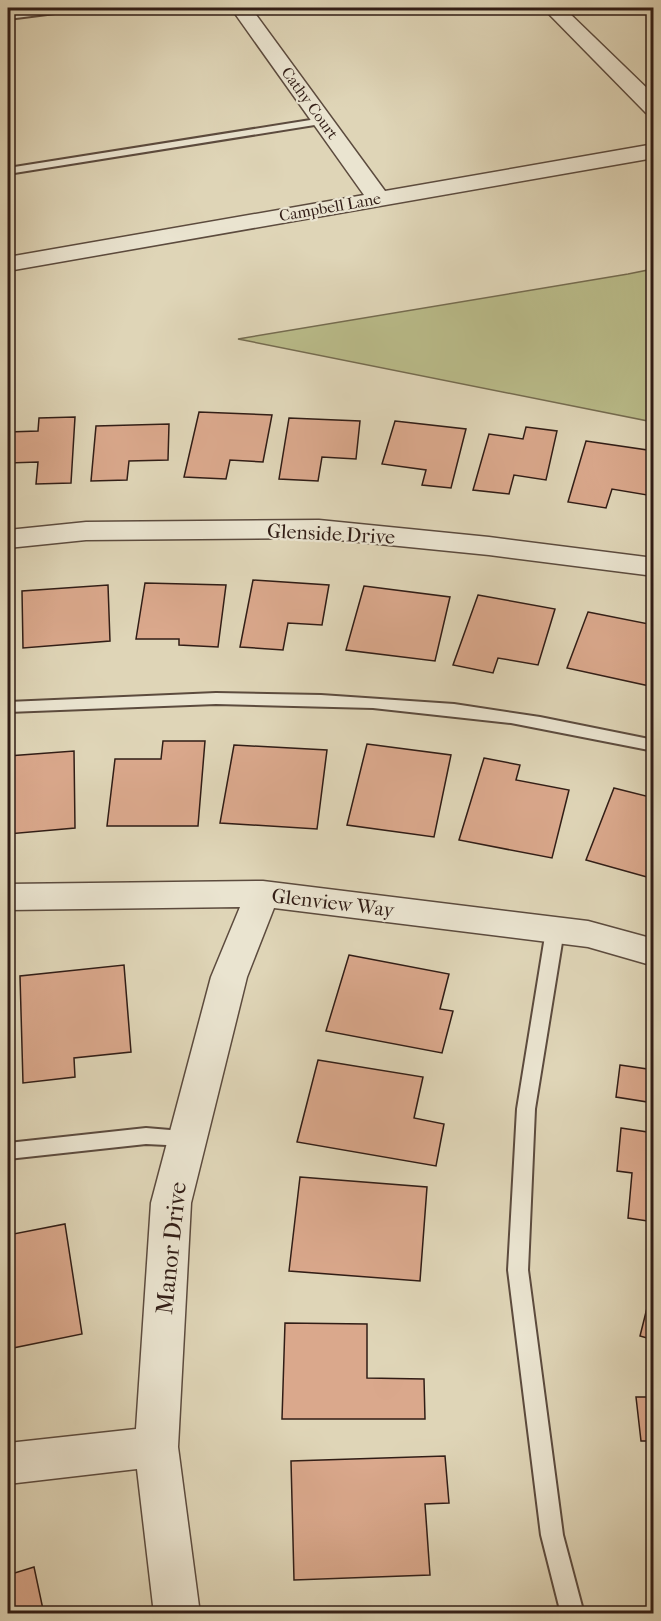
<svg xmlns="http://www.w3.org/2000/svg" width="661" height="1621" font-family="'IM FELL French Canon',serif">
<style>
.green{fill:#b9bb89;stroke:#756c50;stroke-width:1.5}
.building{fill:#daa88c;stroke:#311d16;stroke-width:1.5}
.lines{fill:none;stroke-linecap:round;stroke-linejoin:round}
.service-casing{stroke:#5c4b3e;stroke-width:4}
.minor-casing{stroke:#5c4b3e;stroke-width:3}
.service{fill:#eae4d0;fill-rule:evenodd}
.minor{fill:#eae4d0;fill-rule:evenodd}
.labels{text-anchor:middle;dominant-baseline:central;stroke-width:4.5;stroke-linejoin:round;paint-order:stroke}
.far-street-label{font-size:16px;fill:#311d16;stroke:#eae4d0}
.street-label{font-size:20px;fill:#311d16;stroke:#eae4d0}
.near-street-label{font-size:24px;fill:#311d16;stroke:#eae4d0}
</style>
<rect width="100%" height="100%" fill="#dfd5b7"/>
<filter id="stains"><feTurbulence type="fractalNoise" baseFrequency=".00333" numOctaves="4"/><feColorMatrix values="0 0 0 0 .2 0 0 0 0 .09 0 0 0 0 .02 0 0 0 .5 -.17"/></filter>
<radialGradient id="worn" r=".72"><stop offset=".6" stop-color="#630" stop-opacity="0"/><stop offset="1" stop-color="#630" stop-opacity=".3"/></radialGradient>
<polygon class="green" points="653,269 653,422 238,339 628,274"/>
<g class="building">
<polygon points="199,412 272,415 263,462 230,460 226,479 184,477"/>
<polygon points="75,417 71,483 36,484 38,462 8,463 8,432 38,431 39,418"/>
<polygon points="289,418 360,421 356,459 322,457 318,481 279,479"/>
<polygon points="395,421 466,429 451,488 422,485 426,470 382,464"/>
<polygon points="169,424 168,460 129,461 127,480 91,481 96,426"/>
<polygon points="526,427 557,431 546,480 514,475 509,494 473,490 489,434 523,439"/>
<polygon points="586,441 654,451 654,469 647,495 612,489 606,508 568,502"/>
<polygon points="253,580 329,585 322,625 288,623 283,650 240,647"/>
<polygon points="145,583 226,585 218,647 179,645 179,639 136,639"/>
<polygon points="108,585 110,641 23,648 22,591"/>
<polygon points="364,586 450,597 435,661 346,650"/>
<polygon points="478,595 555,609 538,665 498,658 493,673 453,665"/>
<polygon points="588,612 654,625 654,687 567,668"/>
<polygon points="163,741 205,741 198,826 107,826 115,759 161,759"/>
<polygon points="367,744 451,755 434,837 347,825"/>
<polygon points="234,745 327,750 317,829 220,823"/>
<polygon points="74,751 75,828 8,834 8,756"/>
<polygon points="484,758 520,765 516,780 569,790 552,858 459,840"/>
<polygon points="614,788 654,798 654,879 586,860"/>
<polygon points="349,955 449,974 440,1009 453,1011 442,1053 326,1031"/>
<polygon points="124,965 131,1052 74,1058 75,1077 23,1083 20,976"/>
<polygon points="318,1060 423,1077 414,1118 444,1124 436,1166 297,1142"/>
<polygon points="620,1065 654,1070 654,1103 616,1097"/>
<polygon points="621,1128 654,1133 654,1222 628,1218 632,1173 617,1171"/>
<polygon points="300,1177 427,1187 420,1281 289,1271"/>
<polygon points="65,1224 82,1334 8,1349 8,1235"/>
<polygon points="654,1280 654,1340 640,1336"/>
<polygon points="285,1323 367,1324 367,1378 424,1379 425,1419 282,1419"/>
<polygon points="636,1397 654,1397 654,1441 641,1441"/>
<polygon points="445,1456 449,1503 425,1504 430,1575 294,1580 291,1461"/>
<polygon points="34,1567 44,1614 8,1614 8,1575"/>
</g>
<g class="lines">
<defs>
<g id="service">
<polygon points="51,8 76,8 71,11 8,19 8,13"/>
<polygon points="323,118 327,119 327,123 8,174 8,168"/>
<polygon points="216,693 321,695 454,704 540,717 654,740 654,751 511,723 373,708 216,704 8,712 8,702"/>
<polygon points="555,923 561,925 564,930 535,1109 528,1270 563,1535 584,1614 561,1614 541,1535 508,1270 517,1109 546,930 549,925"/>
<polygon points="146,1128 194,1132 197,1138 194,1144 187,1146 146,1144 8,1159 8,1143"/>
</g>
<g id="minor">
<polygon points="231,8 251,8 385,191 654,144 654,158 8,271 8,257 364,195"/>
<polygon points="543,8 564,8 654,95 654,114 646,113"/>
<polygon points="319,520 489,537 654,558 654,576 489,555 319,538 86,540 8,548 8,530 86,522"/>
<polygon points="263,881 588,921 654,939 654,966 588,947 274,908 247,977 191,1203 178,1447 200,1614 154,1614 137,1469 8,1484 8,1443 136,1429 151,1203 211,977 240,907 8,910 8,884"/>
</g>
</defs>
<use href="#service" class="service-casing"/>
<use href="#minor" class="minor-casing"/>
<use href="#service" class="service"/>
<use href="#minor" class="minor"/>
</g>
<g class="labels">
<g class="far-street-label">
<text transform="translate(310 103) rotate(54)">Cathy Court</text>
<text transform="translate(330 207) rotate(-10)">Campbell Lane</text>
</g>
<g class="street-label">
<text transform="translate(331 534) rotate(3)">Glenside Drive</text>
<text transform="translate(333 903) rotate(7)">Glenview Way</text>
</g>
<g class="near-street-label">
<text transform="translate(171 1248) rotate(-84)">Manor Drive</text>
</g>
</g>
<rect width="661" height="1621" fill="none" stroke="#dfd5b7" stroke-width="30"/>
<rect x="9" y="9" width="643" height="1603" fill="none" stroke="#311d16" stroke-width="3"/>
<rect x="15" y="15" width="631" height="1591" fill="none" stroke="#311d16" stroke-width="1.5"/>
<rect width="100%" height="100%" filter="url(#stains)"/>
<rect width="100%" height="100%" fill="url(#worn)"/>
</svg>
